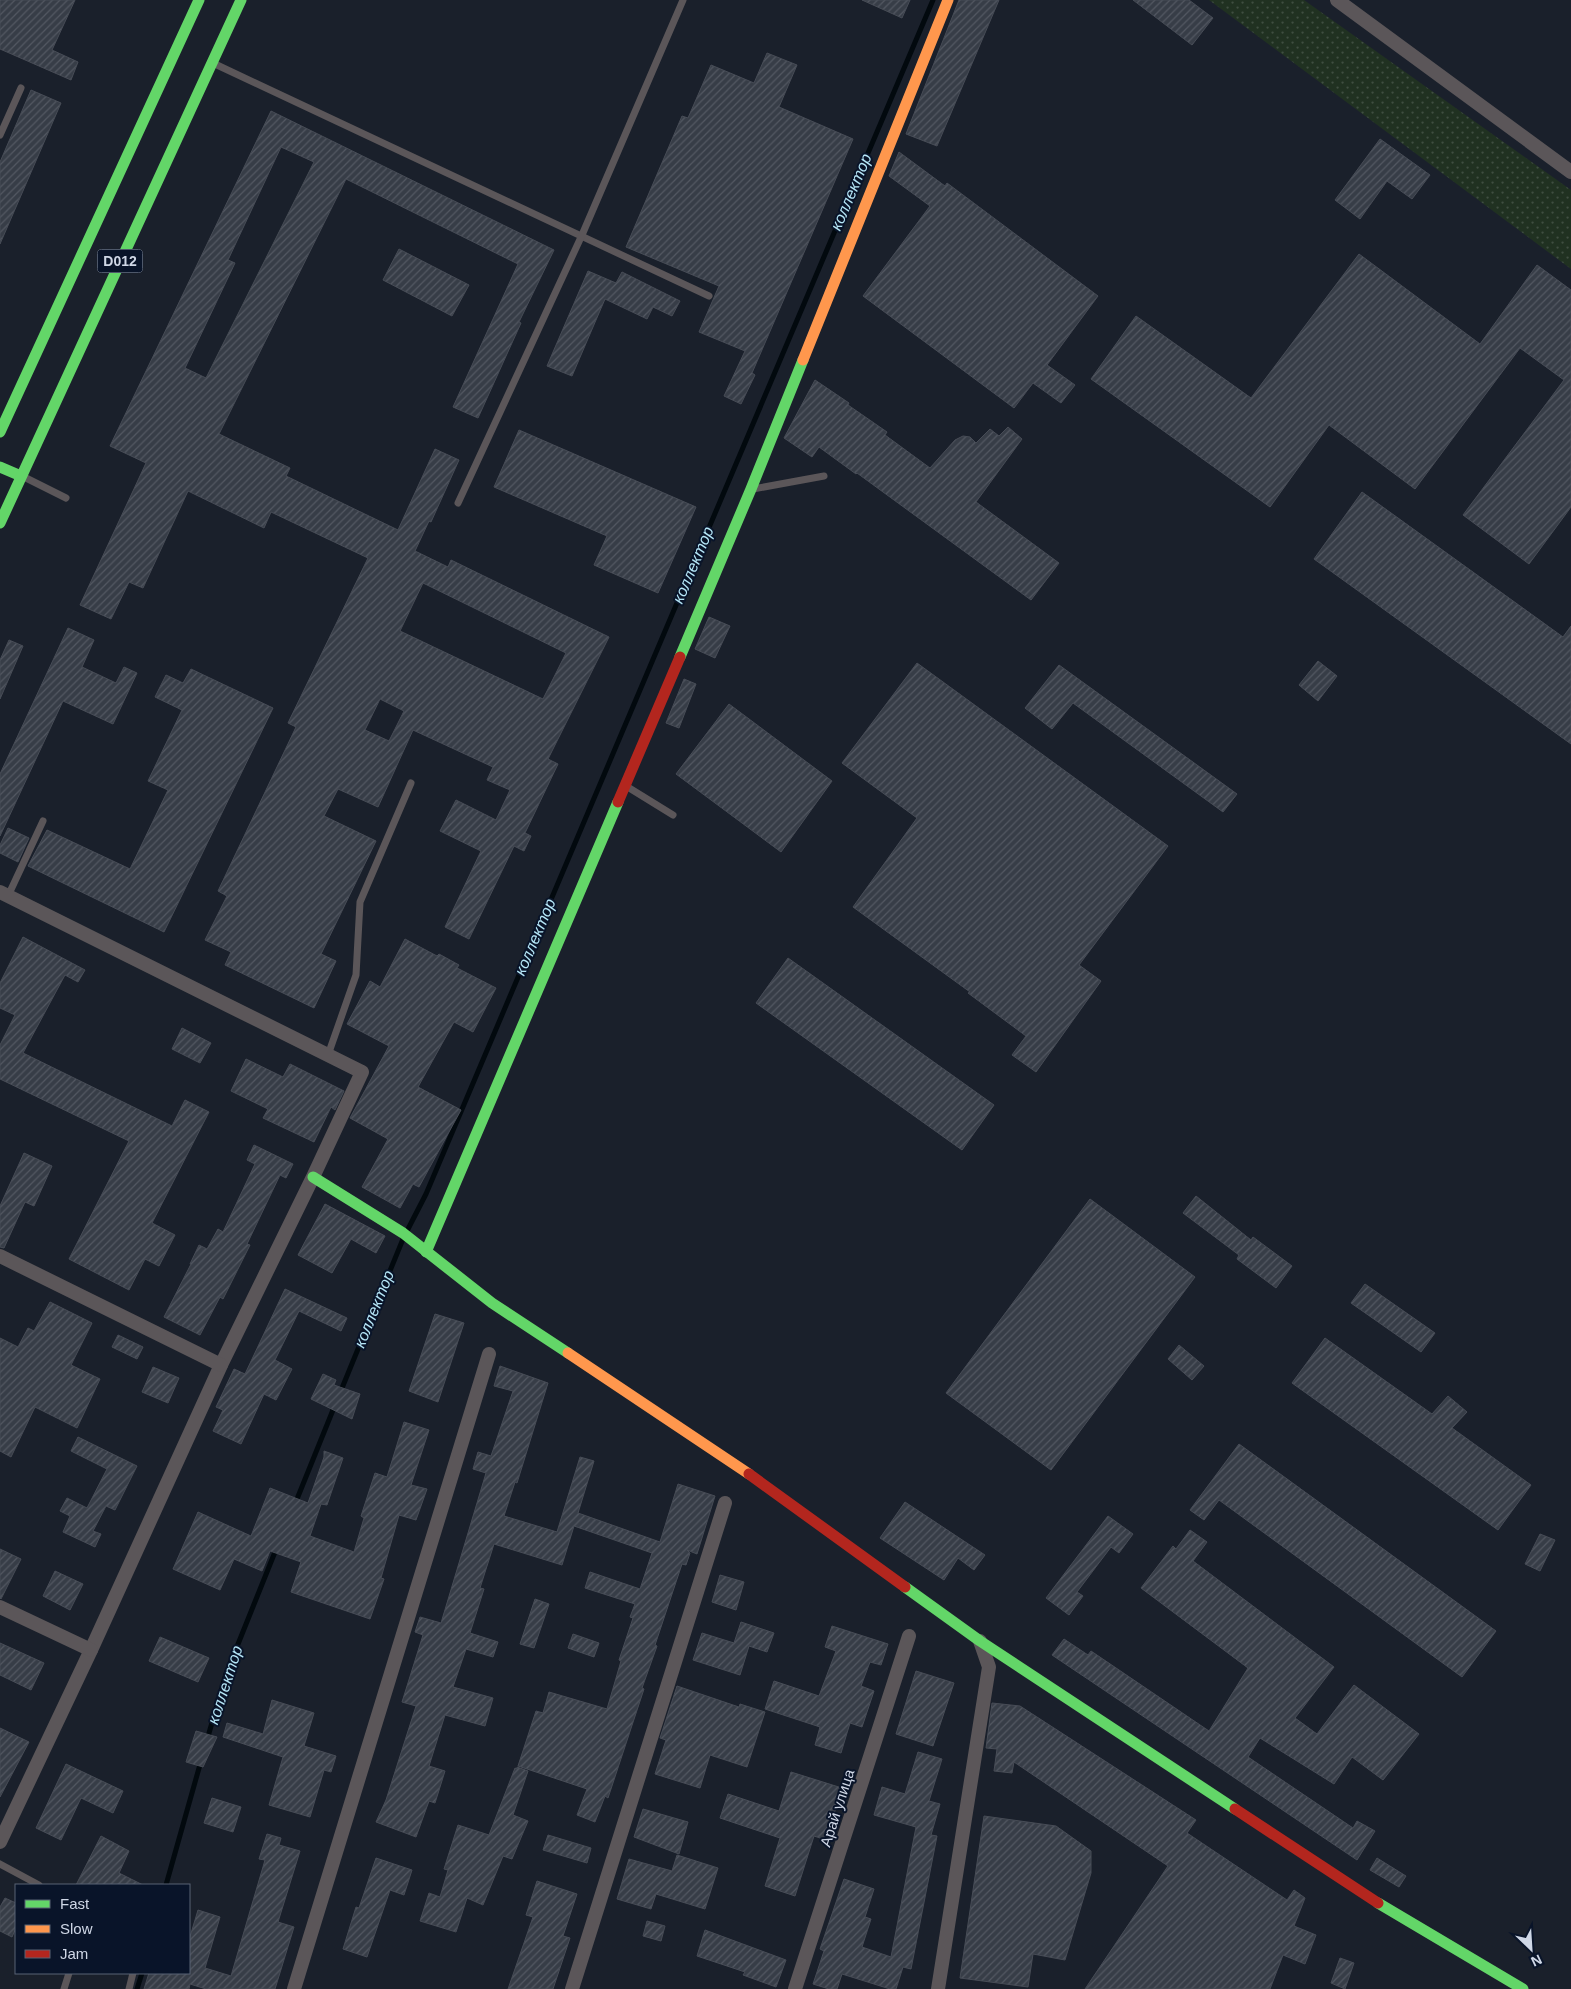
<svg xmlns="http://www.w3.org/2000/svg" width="1571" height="1989" font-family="Helvetica,sans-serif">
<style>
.grass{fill:url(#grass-dots)}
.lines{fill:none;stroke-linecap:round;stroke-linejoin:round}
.stream{stroke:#02090e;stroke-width:5}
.building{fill:url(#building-hatch);stroke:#474c56;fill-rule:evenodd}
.lane{stroke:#5b5659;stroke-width:7}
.street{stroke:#5b5659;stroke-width:14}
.fast{stroke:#63d668;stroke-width:11}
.slow{stroke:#ff974d;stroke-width:11}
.jam{stroke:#b3261e;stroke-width:11}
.labels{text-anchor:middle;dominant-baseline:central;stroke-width:4;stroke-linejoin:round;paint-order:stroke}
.shield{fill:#091429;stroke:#949cad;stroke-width:1}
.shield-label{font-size:14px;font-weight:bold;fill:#cfd7e6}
.street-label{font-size:15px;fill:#cfd7e6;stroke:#091429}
.water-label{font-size:16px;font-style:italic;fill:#b5e6f7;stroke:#091429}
</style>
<defs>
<pattern id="grass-dots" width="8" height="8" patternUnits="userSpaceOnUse" patternTransform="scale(1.25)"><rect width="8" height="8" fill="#203121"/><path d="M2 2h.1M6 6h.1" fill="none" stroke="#3f4e41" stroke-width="1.8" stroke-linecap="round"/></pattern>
<pattern id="building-hatch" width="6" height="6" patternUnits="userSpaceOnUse" patternTransform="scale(1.25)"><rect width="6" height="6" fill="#373d47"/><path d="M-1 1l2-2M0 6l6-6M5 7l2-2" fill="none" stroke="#535862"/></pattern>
</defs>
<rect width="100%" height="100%" fill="#1a202b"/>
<polygon class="grass" points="1209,0 1304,0 1571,190 1571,269"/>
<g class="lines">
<g class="stream">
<polyline points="407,1231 426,1194 933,0"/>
<polyline points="340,1393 403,1239"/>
<polyline points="295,1504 335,1405"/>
<polyline points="207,1740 226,1674 277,1547"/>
<polyline points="166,1885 201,1761"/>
<polyline points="137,1989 142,1973"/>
</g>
</g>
<g class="building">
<polygon points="0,0 75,0 52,50 78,62 71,80 0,49"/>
<polygon points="862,0 910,0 902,18"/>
<polygon points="959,0 999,0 937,146 906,134"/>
<polygon points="1133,0 1189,0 1213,18 1192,45"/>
<polygon points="767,53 797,65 779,107 853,139 752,373 755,375 741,404 724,396 745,351 699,332 719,286 626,247 682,116 688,118 711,65 754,83"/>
<polygon points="31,90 61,103 0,244 0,162"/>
<path d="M271,111L554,250L519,322L521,323L478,418L453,407L518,264L346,179L219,434L290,468L286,476L398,530L435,449L459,460L431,522L429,521L415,551L448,567L451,560L609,637L548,759L558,764L525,833L531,836L524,851L514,846L469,939L445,927L481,851L440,831L456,800L496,820L510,790L487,780L493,767L413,730L378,807L338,789L324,816L376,841L321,954L336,961L314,1008L225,965L231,952L205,940L227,896L218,891L296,727L288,723L368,558L271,512L264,528L188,491L143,588L129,582L111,619L80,605L146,463L110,446ZM281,147L314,162L206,378L185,368L235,263L228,260ZM423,583L566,653L543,699L400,631ZM380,699L404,711L389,741L365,730Z"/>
<polygon points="1380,139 1430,175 1412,199 1387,181 1360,219 1335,200"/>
<polygon points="899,152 945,186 947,183 1098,296 1047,365 1075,385 1061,403 1033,383 1014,408 863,296 930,206 889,176"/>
<polygon points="399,249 469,285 452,316 383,280"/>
<polygon points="1359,254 1480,344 1537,265 1571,290 1571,507 1529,564 1463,515 1564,380 1520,348 1415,489 1329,425 1270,507 1091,379 1136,316 1251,398"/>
<polygon points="588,271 616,283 622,272 680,301 672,316 653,307 647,319 605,299 572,376 547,366"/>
<polygon points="815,380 849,403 848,405 887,432 885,435 930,468 955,440 963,436 970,437 976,443 990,429 999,436 1008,427 1022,439 976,502 1059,563 1031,600 857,473 856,474 819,447 812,457 784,438"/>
<polygon points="519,430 696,507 658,593 594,565 607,536 494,487"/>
<polygon points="1362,492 1563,637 1571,626 1571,744 1314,559"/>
<polygon points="709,617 730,626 715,658 695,649"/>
<polygon points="68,628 94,640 82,667 116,683 124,667 137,673 113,724 63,701 0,836 0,774"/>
<polygon points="9,640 23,646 0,699 0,660"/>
<polygon points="1318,661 1337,676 1318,701 1299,685"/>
<polygon points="917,663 1168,846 1079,965 1101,981 1036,1072 1012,1055 1026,1036 968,993 970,992 853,907 917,818 842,763"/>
<polygon points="1059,665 1237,794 1223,812 1073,703 1052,729 1025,708"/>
<polygon points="191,669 273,708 164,932 28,866 47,830 130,869 168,790 148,781 182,710 155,697 166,675 183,683"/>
<polygon points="684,679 696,684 679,728 666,723"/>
<polygon points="729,704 832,781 781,852 676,774"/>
<polygon points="8,828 29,838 18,862 0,853 0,845"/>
<polygon points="23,937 85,970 78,982 65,975 23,1053 172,1126 185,1100 209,1112 152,1223 175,1235 159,1266 145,1259 129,1290 69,1259 129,1141 0,1079 0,1045 15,1015 0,1008 0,983"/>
<polygon points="405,939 437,956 439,954 459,965 457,968 496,988 473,1032 454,1022 418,1087 461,1110 419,1187 413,1184 400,1208 362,1187 388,1139 350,1118 389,1046 347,1024 370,981 380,987"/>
<polygon points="788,958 994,1105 962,1150 756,1003"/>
<polygon points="182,1028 211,1043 200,1063 172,1049"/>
<polygon points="246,1059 283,1077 290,1064 344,1091 335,1110 331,1107 314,1142 263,1118 268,1109 231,1091"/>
<polygon points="254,1145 293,1164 286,1178 280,1175 247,1244 250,1245 223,1299 220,1297 200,1335 164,1317 191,1264 190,1264 199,1245 207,1249 218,1229 223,1232 255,1164 247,1160"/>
<polygon points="24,1153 52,1166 34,1206 25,1202 4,1248 0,1247 0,1206"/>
<polygon points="1196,1196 1251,1240 1253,1237 1292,1266 1276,1288 1237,1259 1239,1255 1183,1213"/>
<polygon points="1090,1199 1195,1277 1051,1470 946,1393"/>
<polygon points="325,1204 385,1236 376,1253 351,1239 332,1273 298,1255"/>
<polygon points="1365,1284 1435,1333 1421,1352 1351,1303"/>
<polygon points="285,1289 347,1318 341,1331 299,1311 275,1360 292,1369 276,1400 264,1394 241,1444 213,1431 223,1410 216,1407 234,1369 245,1374"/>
<polygon points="50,1302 92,1323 71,1365 100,1379 77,1428 35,1407 11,1457 0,1451 0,1338 18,1347 28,1328 34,1331"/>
<polygon points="435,1314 464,1323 438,1402 409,1391"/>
<polygon points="118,1335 143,1347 137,1359 112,1347"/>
<polygon points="1325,1338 1432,1414 1448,1396 1467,1412 1452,1428 1531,1485 1498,1530 1292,1383"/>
<polygon points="1179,1345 1204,1366 1192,1380 1168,1359"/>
<polygon points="500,1366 548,1383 517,1483 515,1482 504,1516 557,1532 580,1457 594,1461 578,1513 660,1542 678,1484 715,1496 697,1554 687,1550 690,1553 686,1565 682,1564 655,1645 657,1646 642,1688 644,1689 608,1798 605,1796 595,1822 577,1815 587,1789 518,1766 536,1711 543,1713 549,1692 607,1709 621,1661 619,1660 633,1618 630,1617 635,1604 585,1588 590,1572 640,1589 652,1553 574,1526 562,1565 494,1544 480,1588 484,1589 470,1633 498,1642 493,1657 466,1649 453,1687 493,1698 485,1726 445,1715 429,1766 445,1771 435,1803 429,1801 416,1837 376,1822 386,1800 416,1706 402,1702 423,1635 415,1632 420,1617 441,1623 486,1473 473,1469 478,1452 491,1456 513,1391 494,1386"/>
<polygon points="153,1367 179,1378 168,1403 142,1392"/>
<polygon points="323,1374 336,1380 334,1385 360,1394 352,1419 311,1399"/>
<polygon points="404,1422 429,1430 411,1485 427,1489 416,1520 399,1515 381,1578 384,1579 370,1619 291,1592 301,1562 270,1551 262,1571 234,1559 220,1590 173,1569 198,1512 251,1536 270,1488 308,1503 324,1457 324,1451 343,1458 327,1505 321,1504 310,1536 354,1552 364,1518 361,1516 375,1473 387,1477"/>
<polygon points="78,1437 137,1466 115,1510 106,1506 93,1531 101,1534 95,1547 63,1532 70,1516 60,1511 67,1498 87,1508 107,1469 71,1451"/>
<polygon points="1239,1444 1496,1631 1462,1677 1219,1500 1204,1520 1190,1510"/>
<polygon points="905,1502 985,1555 974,1570 958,1558 944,1580 880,1538"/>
<polygon points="1108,1516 1133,1534 1119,1553 1111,1547 1077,1592 1083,1596 1069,1615 1046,1598"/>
<polygon points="1190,1530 1207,1542 1193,1561 1334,1667 1295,1718 1317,1734 1354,1685 1419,1734 1383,1780 1352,1757 1334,1784 1260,1738 1248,1757 1353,1828 1357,1821 1375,1831 1357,1860 1052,1655 1064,1639 1088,1655 1091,1651 1209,1731 1248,1668 1141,1588 1173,1546 1176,1549"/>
<polygon points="1540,1534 1555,1540 1540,1571 1525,1564"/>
<polygon points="0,1549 21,1559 1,1599 0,1598"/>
<polygon points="55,1571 83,1584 70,1610 43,1596"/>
<polygon points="720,1575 744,1582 736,1610 712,1602"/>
<polygon points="535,1599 549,1604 534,1648 520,1644"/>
<polygon points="741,1622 774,1633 767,1652 749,1646 740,1675 693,1660 702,1633 734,1643"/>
<polygon points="832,1626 888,1644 881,1665 870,1662 861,1686 874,1691 862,1727 850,1723 841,1753 815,1745 820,1727 765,1709 774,1681 819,1696 836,1651 825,1647"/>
<polygon points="573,1634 599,1643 594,1657 568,1648"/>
<polygon points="160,1637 209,1658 198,1682 149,1661"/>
<polygon points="0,1643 44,1663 31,1690 0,1675"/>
<polygon points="916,1671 954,1683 933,1746 896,1734"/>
<polygon points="677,1686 739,1707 740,1704 765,1712 747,1767 710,1755 700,1788 655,1774 666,1740 660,1738"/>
<polygon points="272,1700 314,1713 304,1746 336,1756 331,1772 324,1770 310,1817 269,1805 283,1757 223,1737 227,1723 263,1734"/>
<polygon points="992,1703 1020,1706 1196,1820 1187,1833 1287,1900 1294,1890 1305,1898 1294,1926 1316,1935 1305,1964 1283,1955 1270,1989 1085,1989 1168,1866 1014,1762 1012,1773 994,1771 997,1749 986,1748"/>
<polygon points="0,1728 29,1742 0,1797"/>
<polygon points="196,1731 217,1737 203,1767 186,1762"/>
<polygon points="918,1752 942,1759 929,1801 940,1804 931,1835 937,1836 911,1969 903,1967 896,1989 890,1989 842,1974 837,1989 829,1989 813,1984 824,1951 820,1949 844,1879 874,1889 865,1917 871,1919 862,1947 891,1957 916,1827 874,1815 882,1787 905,1794"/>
<polygon points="66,1764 123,1791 113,1813 81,1798 61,1840 36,1828"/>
<polygon points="517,1767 528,1771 513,1815 528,1821 512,1859 503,1856 483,1905 467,1898 456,1932 420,1921 429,1893 440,1897 448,1870 444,1869 458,1825 489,1835 515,1768 517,1769"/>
<polygon points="791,1772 842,1788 826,1840 814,1836 795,1896 765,1886 780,1838 720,1818 728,1794 779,1811"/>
<polygon points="212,1798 241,1807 233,1832 204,1823"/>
<polygon points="643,1809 688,1822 679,1854 634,1837"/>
<polygon points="984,1816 1056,1826 1091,1851 1091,1873 1065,1960 1033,1954 1028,1987 960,1978"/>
<polygon points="267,1834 281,1838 279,1845 300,1851 278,1922 294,1927 275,1989 206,1989 190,1984 189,1989 144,1989 149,1973 189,1973 189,1940 198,1910 220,1917 205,1968 231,1976 265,1860 259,1859"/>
<polygon points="548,1835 591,1848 587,1863 543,1850"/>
<polygon points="101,1836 129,1851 119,1873 143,1885 76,1885"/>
<polygon points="677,1855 718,1868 705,1909 656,1894 651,1909 617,1899 629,1859 672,1871"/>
<polygon points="376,1858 412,1870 404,1895 390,1890 367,1957 343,1949 356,1907 359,1908"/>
<polygon points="1377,1858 1406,1876 1399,1887 1370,1870"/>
<polygon points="537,1881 577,1894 563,1936 570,1938 553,1989 508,1989 533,1917 526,1915"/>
<polygon points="5,1898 16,1903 16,1928 12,1937 0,1931 0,1907"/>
<polygon points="647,1921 665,1926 661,1941 643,1936"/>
<polygon points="705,1930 786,1960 776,1987 743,1975 745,1972 697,1956"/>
<polygon points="1340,1958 1354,1963 1345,1989 1331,1983"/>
</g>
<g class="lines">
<g class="lane">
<polyline points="217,65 709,296"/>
<polyline points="0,135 21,88"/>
<polyline points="26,478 66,498"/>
<polyline points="753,489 824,476"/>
<polyline points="458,503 582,235 683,0"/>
<polyline points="626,786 673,815"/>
<polyline points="8,896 43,821"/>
<polyline points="328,1055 356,975 360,902 411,783"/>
<polyline points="0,1864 39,1885"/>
<polyline points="64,1989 69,1973"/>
<polyline points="129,1989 133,1973"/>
</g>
<g class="street">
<polyline points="1337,0 1571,172"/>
<polyline points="0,892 362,1072 313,1177 221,1365 91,1650 0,1842"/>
<polyline points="0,1256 221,1365"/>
<polyline points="0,1607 91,1650"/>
<polyline points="294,1989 489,1354"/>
<polyline points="572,1989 725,1503"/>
<polyline points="795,1989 909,1636"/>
<polyline points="938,1989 989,1667 980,1641"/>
</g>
<g class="fast">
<polyline points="0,432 199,0"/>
<polyline points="0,467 21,476"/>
<polyline points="0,523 241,0"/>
<polyline points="680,657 751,489 803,360"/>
<polyline points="313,1177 403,1233 492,1303 568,1353"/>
<polyline points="426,1252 618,802"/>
<polyline points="905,1587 980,1641 1235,1809"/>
<polyline points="1378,1903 1523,1989"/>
</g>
<g class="slow">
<polyline points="803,360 948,0"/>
<polyline points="568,1353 749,1474"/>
</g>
<g class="jam">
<polyline points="618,802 680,657"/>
<polyline points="749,1474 905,1587"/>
<polyline points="1235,1809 1378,1903"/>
</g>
</g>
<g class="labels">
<rect class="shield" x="97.5" y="249.5" width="45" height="23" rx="4"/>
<g class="shield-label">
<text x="120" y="261">D012</text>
</g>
<g class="street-label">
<text transform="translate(837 1808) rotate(-72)">Арай улица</text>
</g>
<g class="water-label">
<text transform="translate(851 192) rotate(-67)">коллектор</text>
<text transform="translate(693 565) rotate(-67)">коллектор</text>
<text transform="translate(535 937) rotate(-67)">коллектор</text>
<text transform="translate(374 1309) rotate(-68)">коллектор</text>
<text transform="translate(225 1685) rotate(-72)">коллектор</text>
</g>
</g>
<rect x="15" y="1884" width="175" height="90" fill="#091429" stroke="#586275"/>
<rect x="25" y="1900" width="25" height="8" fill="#63d668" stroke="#586275"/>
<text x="60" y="1909" font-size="15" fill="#cfd7e6">Fast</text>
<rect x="25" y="1925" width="25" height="8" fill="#ff974d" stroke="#586275"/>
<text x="60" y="1934" font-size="15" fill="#cfd7e6">Slow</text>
<rect x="25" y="1950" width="25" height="8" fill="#b3261e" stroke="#586275"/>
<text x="60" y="1959" font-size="15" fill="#cfd7e6">Jam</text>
<g transform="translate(1531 1949) rotate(155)" stroke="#091429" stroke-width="4" paint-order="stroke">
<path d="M0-4L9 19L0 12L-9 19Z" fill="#cfd7e6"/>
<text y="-8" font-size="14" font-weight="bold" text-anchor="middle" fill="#cfd7e6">N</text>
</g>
</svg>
